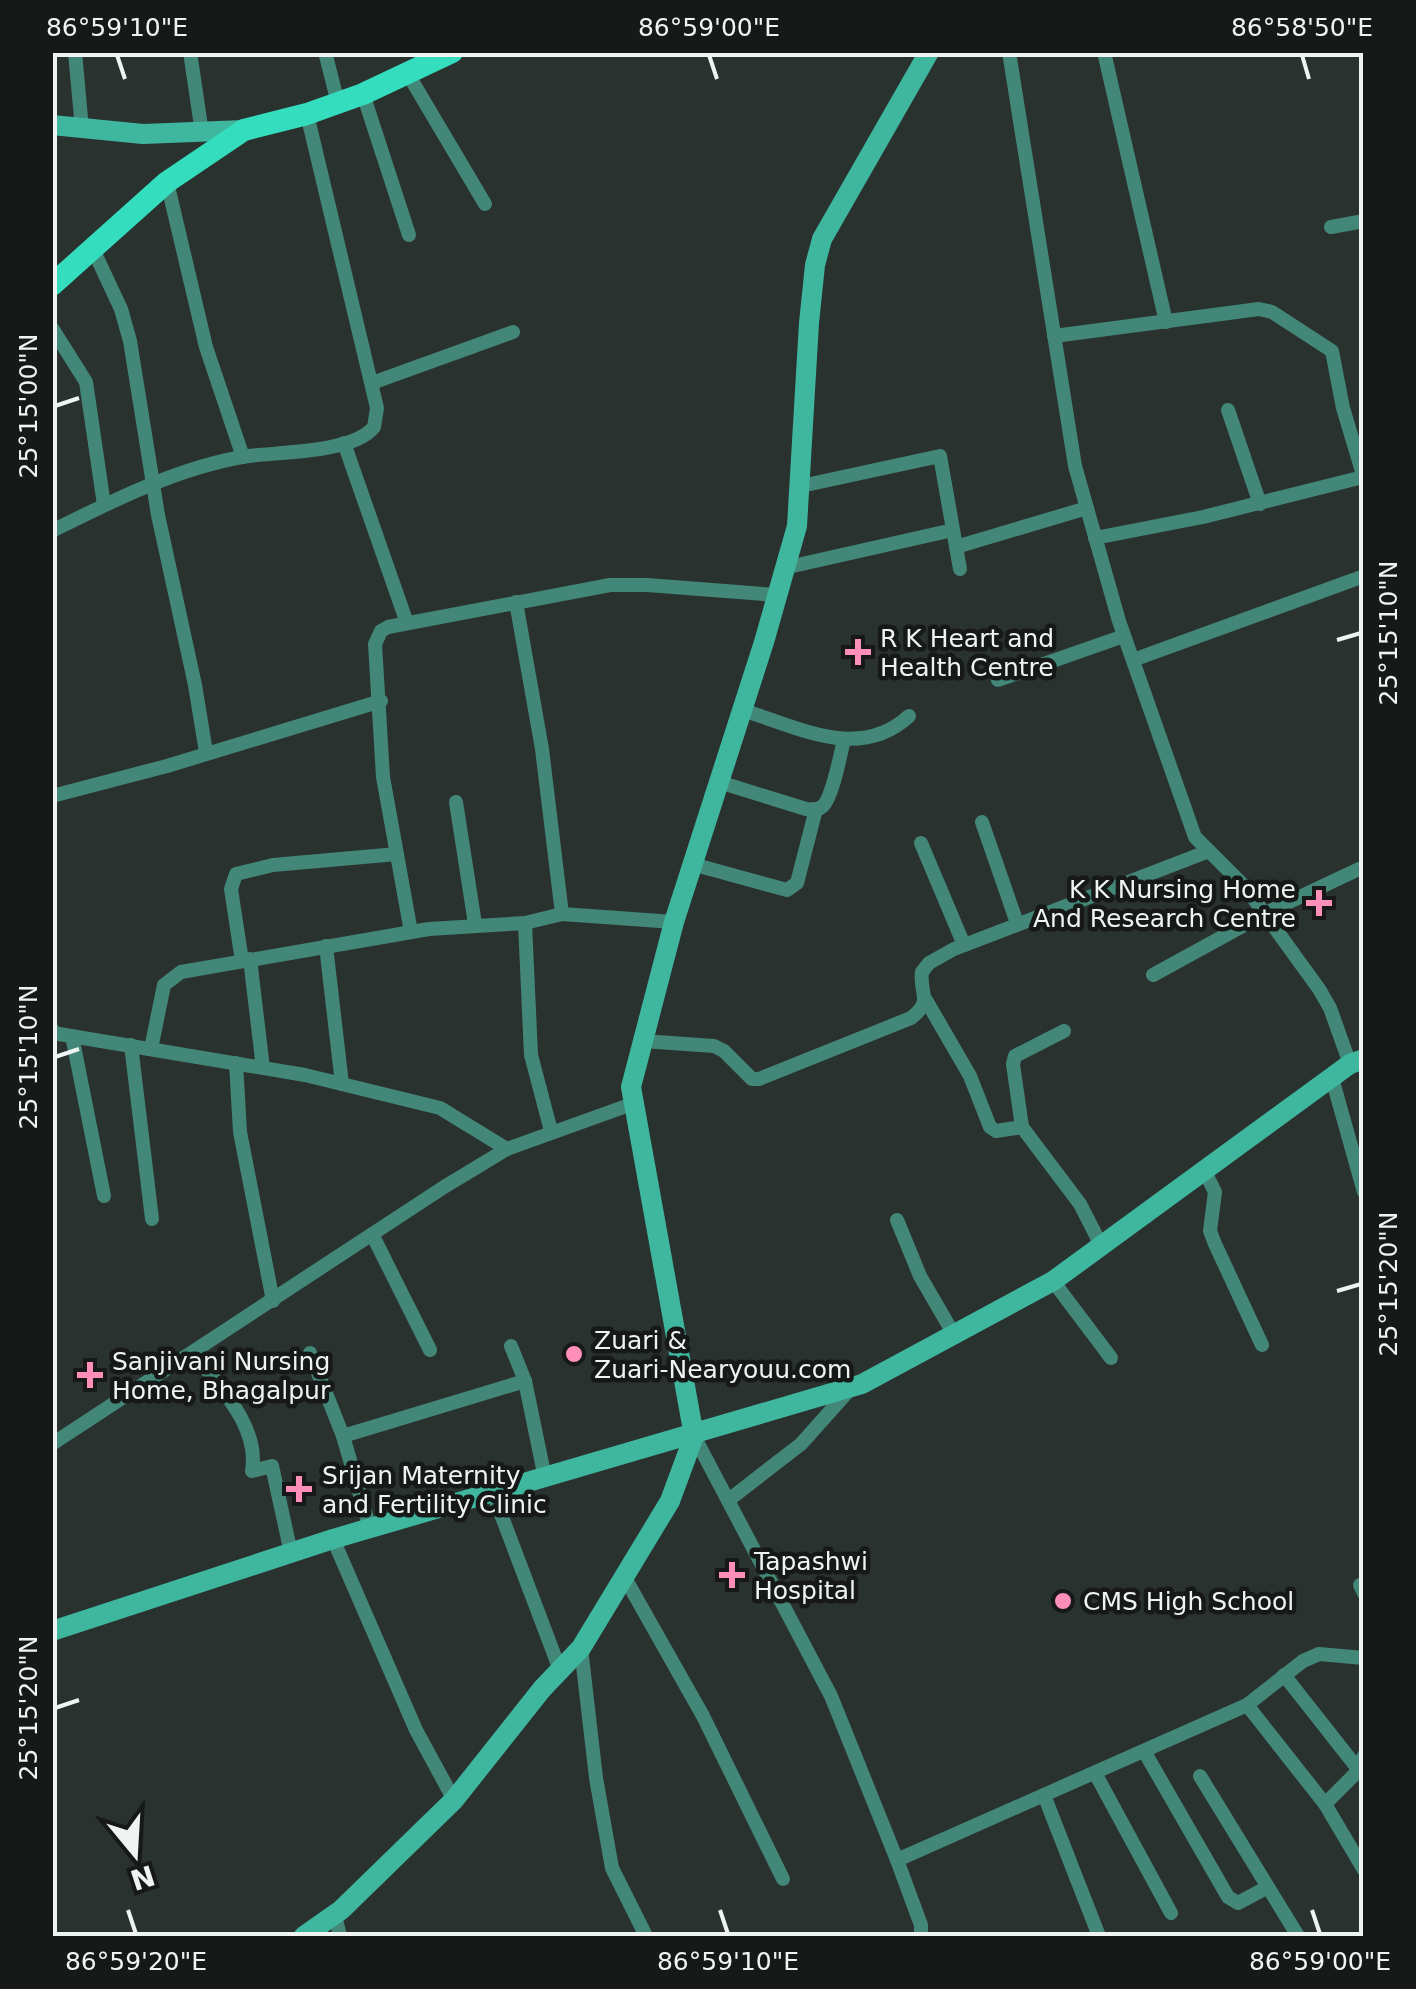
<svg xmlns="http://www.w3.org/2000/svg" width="1416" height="1989" font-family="'DejaVu Sans',sans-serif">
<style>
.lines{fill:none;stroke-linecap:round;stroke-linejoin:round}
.street{stroke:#428777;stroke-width:14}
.secondary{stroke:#3fb79f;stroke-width:20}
.primary{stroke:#33ddbd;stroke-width:22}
.ticks{fill:none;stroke:#eff4f3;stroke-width:4}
.poi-dot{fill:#ff8eb9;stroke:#161918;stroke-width:4}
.labels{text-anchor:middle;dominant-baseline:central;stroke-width:9;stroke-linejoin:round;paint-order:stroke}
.poi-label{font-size:25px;fill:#eff4f3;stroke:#161918;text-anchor:start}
.neatline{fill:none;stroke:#eff4f3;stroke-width:4}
.ticks-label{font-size:25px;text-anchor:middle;fill:#eff4f3}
</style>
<rect width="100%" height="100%" fill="#2a3230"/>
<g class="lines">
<g class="street">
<polyline points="75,52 82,129"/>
<polyline points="190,52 202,133"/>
<polyline points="325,52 338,103"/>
<polyline points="1009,52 1075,466 1119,621 1195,837 1246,888 1319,989 1330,1008 1350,1064"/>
<polyline points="1104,52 1166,322"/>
<polyline points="408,74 485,204"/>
<polyline points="363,94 409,235"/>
<polyline points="167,182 206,347 243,457"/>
<polyline points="1331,227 1364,221"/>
<polyline points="92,247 121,309 130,341 158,515 195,685 206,752"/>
<polyline points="52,328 86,382 104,505"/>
<polyline points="1054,336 1259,309 1272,312 1332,351 1343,408 1364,478"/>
<polyline points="372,383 513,332"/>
<polyline points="1228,410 1260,504"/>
<polyline points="344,443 407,623"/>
<polyline points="801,486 940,456 960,569"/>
<path d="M52,531C114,500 179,467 248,456C280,452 353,453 374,427L377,408L307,114"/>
<polyline points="1095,538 1203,517 1363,477"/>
<polyline points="956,547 1087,508"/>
<polyline points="784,568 953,530"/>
<polyline points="516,602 542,749 562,914"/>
<polyline points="1133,660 1364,576"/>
<polyline points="998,680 1124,636"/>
<path d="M742,710C799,727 859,762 909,716"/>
<path d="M719,782L806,809C813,809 817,811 823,806C833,796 840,755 844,740"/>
<polyline points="52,796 167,766 381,701"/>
<polyline points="456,802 475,924"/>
<polyline points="982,822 1017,923"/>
<polyline points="921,843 964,945"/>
<polyline points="692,864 787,890 797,883 816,809"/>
<polyline points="525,923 531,1055 551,1131"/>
<polyline points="411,932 383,777 375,644 381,631 388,627 610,585 647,585 776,595"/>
<polyline points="326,946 342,1084"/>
<polyline points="250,959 263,1068"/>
<polyline points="242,961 231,889 236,874 273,865 397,854"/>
<polyline points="1153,975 1266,913 1359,869"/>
<polyline points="926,1000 970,1076 990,1127 996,1131 1022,1127 1080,1204 1101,1245"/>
<polyline points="52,1029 53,1033 305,1075 440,1108 507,1149"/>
<polyline points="72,1036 104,1196"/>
<path d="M643,1041L714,1046L724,1051L752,1079H759L911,1018C934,1000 919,995 922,972L929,963L954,949L1209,851"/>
<polyline points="131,1045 152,1219"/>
<polyline points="151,1049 164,985 181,972 429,929 525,923 562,914 674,922"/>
<polyline points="236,1063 240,1132 273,1301"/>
<polyline points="1332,1078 1364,1192"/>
<polyline points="1022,1127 1013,1064 1015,1056 1064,1031"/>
<polyline points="1205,1172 1215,1192 1210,1231 1215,1244 1262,1345"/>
<polyline points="897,1220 920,1276 953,1333"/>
<polyline points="373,1236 430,1350"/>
<polyline points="1053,1281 1111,1358"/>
<polyline points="511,1346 525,1381 545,1478"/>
<path d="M193,1352C218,1386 260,1426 252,1471L272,1466L291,1553"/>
<polyline points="310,1353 343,1436 370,1529"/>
<polyline points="343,1436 525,1381"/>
<polyline points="694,1436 831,1696 897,1860 1247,1705 1303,1661 1319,1654 1364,1658"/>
<polyline points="52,1444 444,1187 507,1149 632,1104"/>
<polyline points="493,1493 560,1670"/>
<polyline points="730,1499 801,1444 851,1388"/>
<polyline points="333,1539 416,1730 454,1800"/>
<polyline points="625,1578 703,1716 783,1879"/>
<polyline points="1360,1585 1364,1593"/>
<polyline points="581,1648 596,1778 612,1868 646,1936"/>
<polyline points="1284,1675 1358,1769"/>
<polyline points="1247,1705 1325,1804 1364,1870"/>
<polyline points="1144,1751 1228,1897 1238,1903 1266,1888"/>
<polyline points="1095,1773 1171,1913"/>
<polyline points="1200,1776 1298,1936"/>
<polyline points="1044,1795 1099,1936"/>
<polyline points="1325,1804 1355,1774 1364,1756"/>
<polyline points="897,1860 921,1925 921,1936"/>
<polyline points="335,1915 340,1936"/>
</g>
<g class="secondary">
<polyline points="52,125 143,134 244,130"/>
<polyline points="52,1631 333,1539 862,1384 1053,1281 1350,1064 1364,1059"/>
<polyline points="304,1936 341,1910 454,1800 542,1689 581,1648 670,1501 694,1436 631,1087 674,922 764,642 797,526 809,323 815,265 822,239 929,52"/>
</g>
<polyline class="primary" points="52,285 167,182 244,130 307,114 363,94 452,52"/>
</g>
<path class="ticks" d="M117,55L125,79M709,55L717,79M1302,55L1309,79M55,406L79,398M1337,640L1361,633M55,1057L79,1049M1337,1291L1361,1284M55,1708L79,1700M128,1910L136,1934M720,1910L728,1934M1312,1910L1320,1934"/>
<g class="poi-dot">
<path d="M853 637h10v10h10v10h-10v10h-10v-10h-10v-10h10z"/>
<path d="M1314 888h10v10h10v10h-10v10h-10v-10h-10v-10h10z"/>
<circle cx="574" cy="1354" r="10"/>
<path d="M85 1360h10v10h10v10h-10v10h-10v-10h-10v-10h10z"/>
<path d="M294 1474h10v10h10v10h-10v10h-10v-10h-10v-10h10z"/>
<path d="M727 1560h10v10h10v10h-10v10h-10v-10h-10v-10h10z"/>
<circle cx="1063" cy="1601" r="10"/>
</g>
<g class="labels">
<g class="poi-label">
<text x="880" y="638">R K Heart and<tspan x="880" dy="29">Health Centre</tspan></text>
<text x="1296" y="889" text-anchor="end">K K Nursing Home<tspan x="1296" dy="29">And Research Centre</tspan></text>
<text x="594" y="1340">Zuari &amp;<tspan x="594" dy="29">Zuari-Nearyouu.com</tspan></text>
<text x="112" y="1361">Sanjivani Nursing<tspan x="112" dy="29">Home, Bhagalpur</tspan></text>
<text x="322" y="1475">Srijan Maternity<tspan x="322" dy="29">and Fertility Clinic</tspan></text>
<text x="754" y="1561">Tapashwi<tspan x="754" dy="29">Hospital</tspan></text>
<text x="1083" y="1601">CMS High School</text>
</g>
</g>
<rect width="1416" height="1989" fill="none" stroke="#161918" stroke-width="110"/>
<g transform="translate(135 1854) rotate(162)" stroke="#161918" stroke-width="8" paint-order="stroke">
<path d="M0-8L18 38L0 25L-18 38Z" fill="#eff4f3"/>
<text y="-15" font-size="28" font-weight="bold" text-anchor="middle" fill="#eff4f3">N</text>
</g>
<rect x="55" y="55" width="1306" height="1879" class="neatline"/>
<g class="ticks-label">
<text x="117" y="36">86°59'10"E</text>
<text x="709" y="36">86°59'00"E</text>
<text x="1302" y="36">86°58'50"E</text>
<text transform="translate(28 406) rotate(-90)" y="9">25°15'00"N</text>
<text transform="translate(1388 633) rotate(-90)" y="9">25°15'10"N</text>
<text transform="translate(28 1057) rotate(-90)" y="9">25°15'10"N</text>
<text transform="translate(1388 1284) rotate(-90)" y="9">25°15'20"N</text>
<text transform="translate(28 1708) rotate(-90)" y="9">25°15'20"N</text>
<text x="136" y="1970">86°59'20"E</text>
<text x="728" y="1970">86°59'10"E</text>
<text x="1320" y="1970">86°59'00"E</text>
</g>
</svg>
